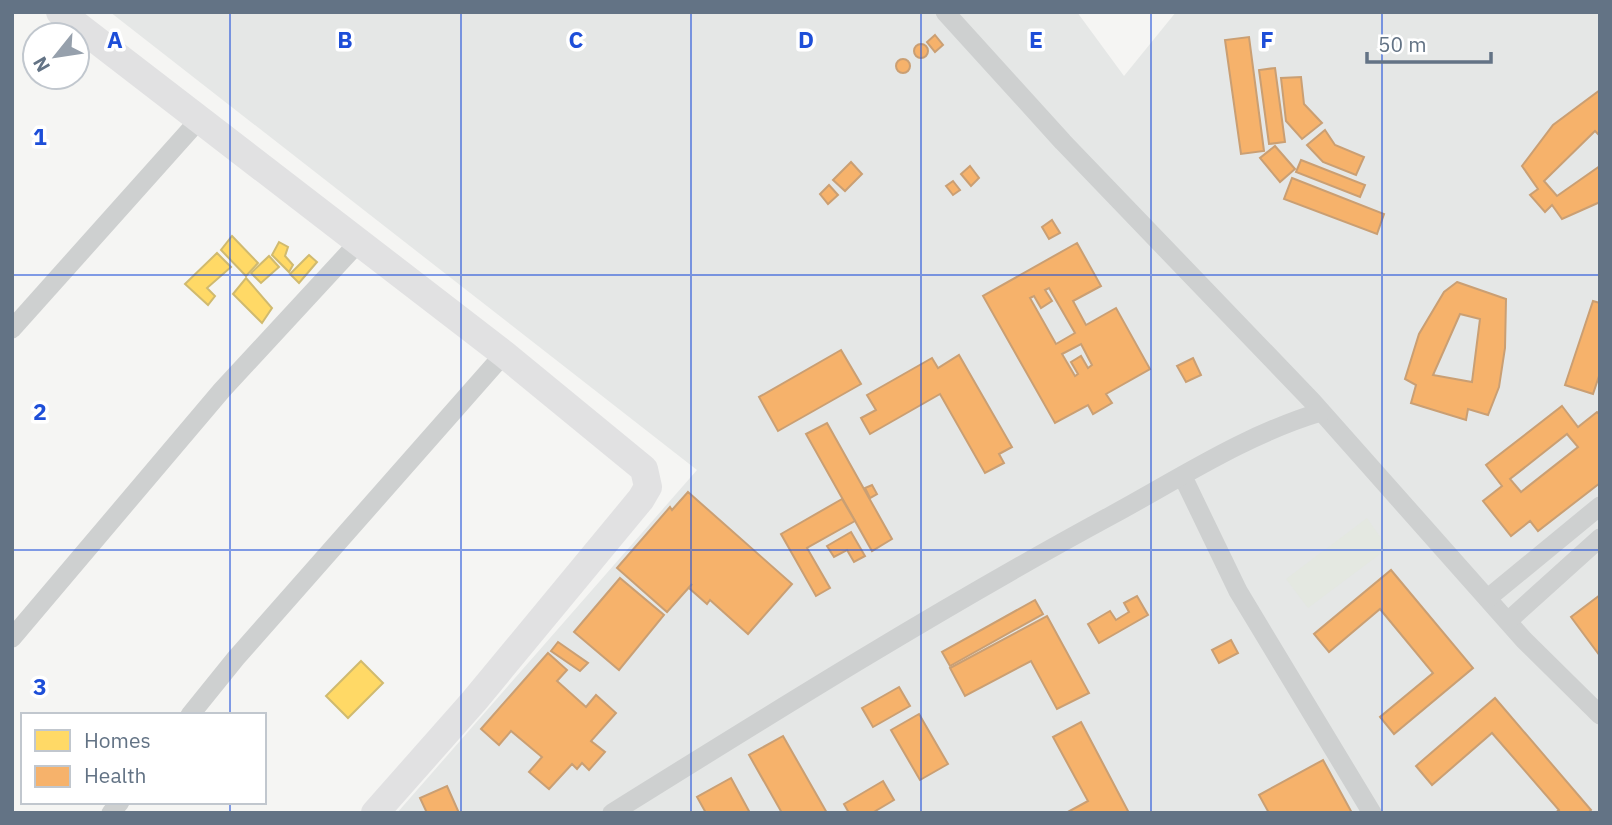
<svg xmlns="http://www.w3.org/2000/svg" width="1612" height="825" font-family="'IBM Plex Sans',sans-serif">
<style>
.built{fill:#e5e7e6}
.pitch{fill:#e4e8e1}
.homes{fill:#ffd966;stroke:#d0ba6f;stroke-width:2}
.health{fill:#f6b26b;stroke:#ca9f73;stroke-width:2;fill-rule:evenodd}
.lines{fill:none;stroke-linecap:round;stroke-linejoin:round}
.street{stroke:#ced0d0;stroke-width:19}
.secondary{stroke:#e1e1e2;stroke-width:28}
.grid{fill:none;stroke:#1d4ed8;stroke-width:2;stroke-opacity:0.55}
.grid-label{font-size:23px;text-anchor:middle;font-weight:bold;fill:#1d4ed8;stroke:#fff;stroke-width:7;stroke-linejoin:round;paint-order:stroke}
</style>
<rect width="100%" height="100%" fill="#f5f5f3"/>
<polygon class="built" points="110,12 1077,12 1124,76 1176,12 1600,12 1600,813 397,813 697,470"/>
<polygon class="pitch" points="1367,518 1388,548 1308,608 1286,579"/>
<g class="homes">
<polygon points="232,236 258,263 246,276 221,250"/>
<polygon points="279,242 288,247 285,256 293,265 289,272 272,255"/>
<polygon points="217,253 231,267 207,288 215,296 208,305 185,284"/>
<polygon points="309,255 317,262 299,283 290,274"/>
<polygon points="269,256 279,267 261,283 251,273"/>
<polygon points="246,278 272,308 262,323 233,294"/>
<polygon points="361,661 383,683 348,718 326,696"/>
</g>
<g class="health">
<polygon points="935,35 943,45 935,52 927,42"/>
<polygon points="1249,37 1264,151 1241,154 1225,40"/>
<circle cx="921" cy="51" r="7"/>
<circle cx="903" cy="66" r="7"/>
<polygon points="1275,68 1285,142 1269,144 1259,70"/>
<polygon points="1301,77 1304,104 1322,123 1302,139 1286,121 1281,78"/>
<polygon points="1600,90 1600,136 1595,131 1544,181 1557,196 1600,166 1600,202 1562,219 1552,205 1545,212 1530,195 1538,189 1522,166 1553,125"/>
<polygon points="1325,130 1335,145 1364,157 1356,175 1323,162 1307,145"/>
<polygon points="1275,146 1295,169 1280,182 1260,158"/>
<polygon points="1301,160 1365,185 1360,197 1296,172"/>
<polygon points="851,162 862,174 845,191 833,180"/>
<polygon points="970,166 979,178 971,186 961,174"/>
<polygon points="1292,178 1384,214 1377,234 1284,199"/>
<polygon points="953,181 960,190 953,195 946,186"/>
<polygon points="829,185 838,195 828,204 820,194"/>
<polygon points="1052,220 1060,233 1049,239 1042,227"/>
<path d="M1077,243L1101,286L1073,301L1086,325L1116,308L1150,369L1106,394L1112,403L1093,414L1088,405L1055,423L983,296ZM1049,288L1075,333L1056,344L1030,298L1034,296L1041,308L1052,301L1045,290ZM1081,344L1092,365L1088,368L1081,356L1071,362L1078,374L1075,376L1062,354Z"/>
<path d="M1457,282L1506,299L1505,348L1499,387L1488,415L1468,409L1466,420L1411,403L1416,385L1405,379L1419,334L1444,292ZM1460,314L1480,319L1472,382L1433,375Z"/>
<polygon points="1593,301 1600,303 1600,373 1593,394 1565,385"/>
<polygon points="841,350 861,384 778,431 759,397"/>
<polygon points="959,355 1012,447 999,454 1004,463 985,473 940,394 870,434 861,418 876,410 867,395 932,358 938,368"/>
<polygon points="1193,358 1201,375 1186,382 1177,366"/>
<path d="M1562,406L1578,427L1597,412L1600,415V483L1538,531L1530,521L1511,536L1483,501L1502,486L1486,465ZM1567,434L1578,447L1521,492L1510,479Z"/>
<polygon points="827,423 892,539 872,551 806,434"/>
<polygon points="872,485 877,494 870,498 865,488"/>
<polygon points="688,492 792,584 748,634 710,600 707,604 689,588 692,584 667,612 617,568 670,507 672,510"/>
<polygon points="842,499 855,521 807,548 830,588 816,596 781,534"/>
<polygon points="851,532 865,556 854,562 847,550 834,557 827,546"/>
<polygon points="1391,570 1473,668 1394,734 1380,717 1433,673 1380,609 1329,652 1314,634"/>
<polygon points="620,578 664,615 619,670 574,632"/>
<polygon points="1600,595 1600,656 1571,617"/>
<polygon points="1137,596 1148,615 1099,643 1088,624 1110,611 1116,620 1129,612 1124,603"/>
<polygon points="1035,600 1043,614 950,666 942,652"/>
<polygon points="1047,616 1089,693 1057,709 1031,661 965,696 950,668"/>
<polygon points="1231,640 1238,653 1219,663 1212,650"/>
<polygon points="558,642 588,663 580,671 551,651"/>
<polygon points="548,653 567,670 557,681 586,707 596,695 616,713 591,741 605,752 589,770 582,763 577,769 572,764 549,789 529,772 542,757 511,731 499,745 481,729"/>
<polygon points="899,687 910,706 873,727 862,708"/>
<polygon points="1495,698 1591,810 1588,813 1555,813 1559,810 1492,733 1432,785 1416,766"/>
<polygon points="919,714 948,764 920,780 891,730"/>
<polygon points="1081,722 1129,813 1066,813 1088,801 1053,737"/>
<polygon points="783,736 827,813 782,813 749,755"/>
<polygon points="1323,760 1352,813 1269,813 1259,795"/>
<polygon points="731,778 750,813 706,813 697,797"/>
<polygon points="883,781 894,800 872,813 849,813 844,804"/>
<polygon points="447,786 459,813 427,813 420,798"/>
</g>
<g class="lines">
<g class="street">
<polyline points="945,12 1063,142 1312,401 1524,640 1600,715"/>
<polyline points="12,329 198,121"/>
<polyline points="1183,477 1238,591 1372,813"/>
<polyline points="1488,598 1600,506"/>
<polyline points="1508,621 1600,538"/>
<polyline points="12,638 222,390 358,243"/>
<polyline points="190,715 236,658 504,354"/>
<polyline points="111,813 120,802"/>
<path d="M612,813C777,710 942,607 1112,515C1180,478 1247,434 1321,412"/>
</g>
<polyline class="secondary" points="60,12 504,354 644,469 648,487 641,499 474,701 375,813"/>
</g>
<path class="grid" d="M230,12V715M461,12V813M691,12V813M921,12V813M1151,12V813M1382,12V813M12,275H1600M12,550H1600M230,802V813"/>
<g class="grid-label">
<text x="115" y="48">A</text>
<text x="345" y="48">B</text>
<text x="576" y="48">C</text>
<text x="806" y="48">D</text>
<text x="1036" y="48">E</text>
<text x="1267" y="48">F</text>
<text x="40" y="145">1</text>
<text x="40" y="420">2</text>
<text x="40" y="695">3</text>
</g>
<rect width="1612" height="825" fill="none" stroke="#637385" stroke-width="28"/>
<rect x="21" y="713" width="245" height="91" fill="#ffffff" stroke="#c1c7ce" stroke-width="2"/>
<rect x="35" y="730" width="35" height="21" fill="#ffd966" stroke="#c1c7ce" stroke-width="2"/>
<text x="84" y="748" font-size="21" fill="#637385">Homes</text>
<rect x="35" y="766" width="35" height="21" fill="#f6b26b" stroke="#c1c7ce" stroke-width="2"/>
<text x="84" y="783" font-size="21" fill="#637385">Health</text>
<g transform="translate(56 56) rotate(240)"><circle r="33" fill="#ffffff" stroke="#c1c7ce" stroke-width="2"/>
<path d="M0-5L12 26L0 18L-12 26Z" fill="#96a0ac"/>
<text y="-10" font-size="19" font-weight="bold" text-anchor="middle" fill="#637385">N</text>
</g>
<path d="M1367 52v10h124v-10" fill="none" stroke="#637385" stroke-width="3.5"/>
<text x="1378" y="52" font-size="21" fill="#637385" stroke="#ffffff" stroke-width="5" paint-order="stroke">50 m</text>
</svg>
